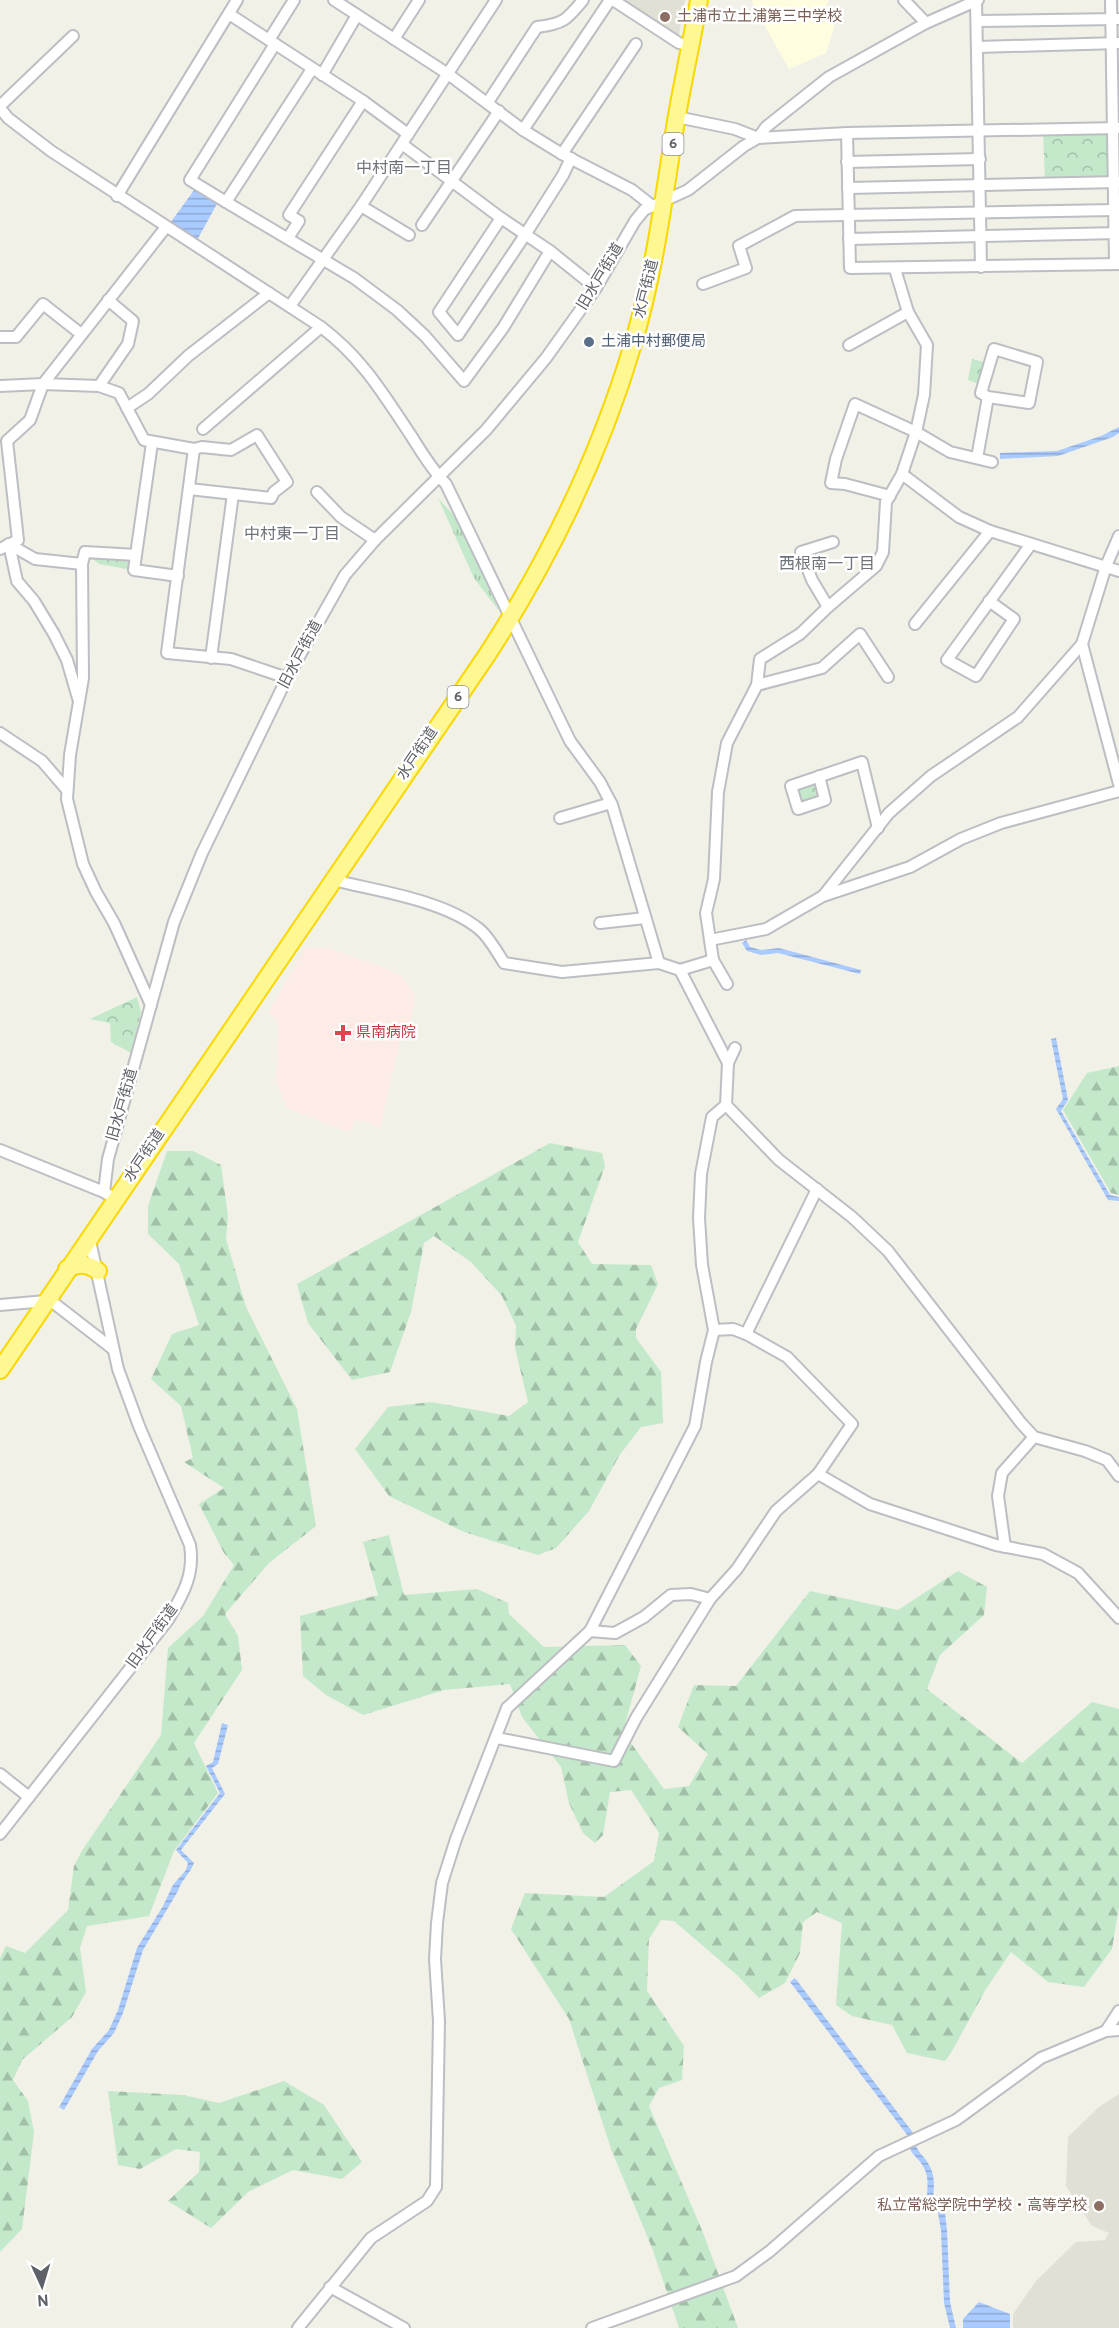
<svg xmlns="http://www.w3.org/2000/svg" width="1119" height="2328" font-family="Overpass,'Noto Sans JP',sans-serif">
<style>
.commercial{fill:#fffddf}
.education{fill:#e1e0d5}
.medical{fill:#fdebe5}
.grass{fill:url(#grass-tufts)}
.forest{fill:url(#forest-firs)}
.park{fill:url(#park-crowns)}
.water{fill:url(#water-rules)}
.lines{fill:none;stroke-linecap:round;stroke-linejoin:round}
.minor-casing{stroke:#bcbec3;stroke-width:14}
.highway-casing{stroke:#f9d700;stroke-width:20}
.minor{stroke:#fff;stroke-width:10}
.highway{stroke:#fff791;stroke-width:16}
.education-dot{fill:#8d6e63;stroke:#fff;stroke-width:2}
.service-dot{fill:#5c6f8a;stroke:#fff;stroke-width:2}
.health-dot{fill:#e0444e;stroke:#fff;stroke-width:2}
.labels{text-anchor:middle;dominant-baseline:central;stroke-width:5;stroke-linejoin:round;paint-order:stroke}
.shield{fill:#fff;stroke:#8e9095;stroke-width:1.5}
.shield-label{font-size:14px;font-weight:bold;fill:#5e6168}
.education-label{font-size:15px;fill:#785e54;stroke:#fff;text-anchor:start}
.street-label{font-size:15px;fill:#5e6168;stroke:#fff}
.service-label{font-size:15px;fill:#4e5e75;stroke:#fff;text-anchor:start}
.health-label{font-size:15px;fill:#be3a42;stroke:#fff;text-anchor:start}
.neighbourhood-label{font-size:16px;fill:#6f737a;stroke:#fff}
</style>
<defs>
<pattern id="grass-tufts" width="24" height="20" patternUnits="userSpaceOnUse" patternTransform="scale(1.5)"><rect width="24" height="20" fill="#c3e9ca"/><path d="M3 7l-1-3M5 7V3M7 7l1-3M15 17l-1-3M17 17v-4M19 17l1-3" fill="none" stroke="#a2c0a8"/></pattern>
<pattern id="forest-firs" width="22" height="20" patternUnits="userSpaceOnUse" patternTransform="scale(1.5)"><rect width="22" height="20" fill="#c3e9ca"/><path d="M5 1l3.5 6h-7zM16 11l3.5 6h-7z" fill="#a2c0a8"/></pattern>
<pattern id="park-crowns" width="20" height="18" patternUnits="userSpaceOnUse" patternTransform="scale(1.5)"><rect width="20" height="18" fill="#c3e9ca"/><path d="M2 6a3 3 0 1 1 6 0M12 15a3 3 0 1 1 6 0" fill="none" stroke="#a2c0a8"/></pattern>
<pattern id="water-rules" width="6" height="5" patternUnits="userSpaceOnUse" patternTransform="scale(1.5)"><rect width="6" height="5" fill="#aacbff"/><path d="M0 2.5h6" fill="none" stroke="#8ea8d2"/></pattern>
</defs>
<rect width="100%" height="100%" fill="#f1f1e7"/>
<polygon class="commercial" points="752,0 829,0 824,10 836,21 826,53 789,69 753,5"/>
<g class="education">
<polygon points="621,0 685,0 679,35 676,36"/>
<polygon points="1119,2094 1119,2328 1013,2328 1013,2314 1036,2281 1076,2242 1105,2240 1109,2233 1092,2226 1066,2186 1068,2137 1099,2107"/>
</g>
<polygon class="medical" points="305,948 328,948 380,966 400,975 415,994 407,1041 400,1040 380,1129 365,1121 354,1120 351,1131 343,1130 287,1108 276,1080 278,1026 275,1018 268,1013"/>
<polygon class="grass" points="438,498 458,520 499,611 474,578"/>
<g class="forest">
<polygon points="1119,1066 1119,1195 1111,1193 1063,1110 1087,1073"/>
<polygon points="550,1143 602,1153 605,1166 578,1242 592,1264 651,1265 658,1284 636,1329 636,1338 661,1372 663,1423 641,1427 619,1456 589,1511 556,1548 538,1555 464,1532 389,1496 355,1449 388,1407 431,1402 509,1416 528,1402 515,1348 516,1326 502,1296 471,1262 434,1236 424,1243 411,1312 390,1372 352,1380 308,1323 297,1284"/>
<polygon points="167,1151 193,1151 221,1165 228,1216 226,1239 246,1307 297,1409 316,1526 269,1563 225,1614 238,1636 242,1670 194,1743 218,1793 174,1851 149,1916 87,1926 80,1948 86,1992 72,2017 22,2060 13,2080 28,2101 34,2132 22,2229 0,2252 0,1958 6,1946 25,1953 68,1910 74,1866 83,1849 161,1735 168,1648 203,1616 234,1565 224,1553 199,1504 224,1488 184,1462 193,1458 181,1406 151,1379 172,1334 199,1325 179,1264 148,1234 148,1206"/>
<polygon points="389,1535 404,1595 477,1589 508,1603 509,1614 544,1647 625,1645 641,1666 623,1732 664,1789 689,1786 708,1754 678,1727 694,1685 736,1686 810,1591 898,1610 958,1571 987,1587 984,1615 940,1655 927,1689 1022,1763 1092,1702 1119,1709 1119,1906 1112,1949 1084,1987 1048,1982 1011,1952 986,1989 952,2051 945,2061 907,2053 892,2025 852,2016 836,2005 842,1923 817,1912 803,1922 800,1953 785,1983 759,1998 737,1975 674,1921 661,1920 649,1939 647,1991 684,2046 682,2080 659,2088 649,2106 704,2235 738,2328 679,2328 652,2248 611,2149 569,2019 511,1929 525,1893 604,1897 654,1861 659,1833 631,1790 610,1792 603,1835 595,1843 583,1833 569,1803 561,1767 522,1717 510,1684 444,1690 363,1715 326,1695 303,1676 300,1616 378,1595 363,1542"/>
<polygon points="284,2081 324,2105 362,2162 342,2179 293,2170 248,2192 211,2228 168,2201 199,2172 200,2152 176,2149 140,2169 118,2165 108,2091 183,2095 219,2103"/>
</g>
<g class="park">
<polygon points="1109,128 1111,180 1045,182 1043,130"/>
<polygon points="972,359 988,363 982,385 968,380"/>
<polygon points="87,554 134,557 132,570 99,564"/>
<polygon points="818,778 822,799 799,806 793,787"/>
<polygon points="137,997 141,1012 131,1053 111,1042 110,1023 90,1019"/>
</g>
<g class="water">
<polygon points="197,186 219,200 195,244 168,226"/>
<polygon points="1119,427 1119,433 1113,437 1058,456 1000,459 1000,453 1057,451 1101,436"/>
<polygon points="746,940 750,947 761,950 779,948 861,970 860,974 778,953 761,955 747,951 742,943"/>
<polygon points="1056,1038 1068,1100 1061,1111 1110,1195 1119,1197 1119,1201 1108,1200 1056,1109 1063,1099 1051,1039"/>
<path d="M222,1723L228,1725L218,1764L212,1768L225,1794L181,1850L194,1863C190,1874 180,1882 178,1891L143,1950L123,2013L114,2033L98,2051L64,2110L59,2107L92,2049L109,2030L118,2010L137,1948L163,1906L173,1885L186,1870L188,1863L176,1850L220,1793L206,1766L213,1762Z"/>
<path d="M795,1978L914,2134C915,2155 924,2152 931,2169C935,2178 934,2189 933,2199L945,2213L947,2230L950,2302L956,2328H950L944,2303L941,2231L938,2213L927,2200C927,2190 929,2179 925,2170C918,2154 909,2158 908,2136L790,1982Z"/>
<polygon points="979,2302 1010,2314 1010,2328 963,2328 963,2319"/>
</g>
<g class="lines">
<defs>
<g id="minor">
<polyline points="334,0 448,74 523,130 562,154 632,190 651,205"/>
<polyline points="613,0 679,43 691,46"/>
<polyline points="904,0 926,23"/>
<polyline points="1111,0 1115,264"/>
<polyline points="976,1 981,267"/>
<polyline points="229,14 363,101 408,134"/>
<polyline points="977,21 1119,19"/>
<polyline points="394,39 419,0"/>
<polyline points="269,40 294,0"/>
<polyline points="978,47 1119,43"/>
<polyline points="312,69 226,202 354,278 397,310 425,336 464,381 503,328 550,251 501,218 402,144"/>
<polyline points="322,75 357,15"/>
<path d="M488,102L537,27C563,24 567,20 583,0"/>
<polyline points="0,106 73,36"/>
<path d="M0,108L8,118L51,151L321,327C362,358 382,392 410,434C421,451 431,469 446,484L570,741L600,782L612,805L659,963L680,970L728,1063"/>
<polyline points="677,117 735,129 758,138"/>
<polyline points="523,130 610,0"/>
<polyline points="847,133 850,268 1119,264"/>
<polyline points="758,138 766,127 829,77 926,23 978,0"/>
<polyline points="562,154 636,44"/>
<polyline points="847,162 980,159"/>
<polyline points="848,188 1119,182"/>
<polyline points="117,196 237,0"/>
<polyline points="226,202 190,180 275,44"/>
<polyline points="361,206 409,235"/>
<polyline points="501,218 439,312 458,335 525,235 563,175 571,158"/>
<polyline points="422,225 499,111"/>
<polyline points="288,238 299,221 289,215 363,101"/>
<polyline points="849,239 1119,233"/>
<polyline points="550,251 596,288"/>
<polyline points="703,284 746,268 739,246 795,216 1114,210"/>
<polyline points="290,306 361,206 496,0"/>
<polyline points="0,337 16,337 43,304 81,334"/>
<polyline points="849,345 908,312"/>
<polyline points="0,386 43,384 99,386 119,393 144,440 194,449 202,447 231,450 257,435 287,482 274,492 271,498 189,489"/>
<polyline points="99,386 128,344 133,321 108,300"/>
<polyline points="127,408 148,394 188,356 269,293"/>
<polyline points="203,429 321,327"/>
<polyline points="194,449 167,653 231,659 287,678"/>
<polyline points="977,458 988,397 981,393 994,349 1037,362 1029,403 988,397"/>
<polyline points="902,474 959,517 990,531 1119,571"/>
<polyline points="317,492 341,517 375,540"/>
<polyline points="890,496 845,484 831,483 836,459 855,404 916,432 950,452 992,462"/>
<polyline points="9,544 35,559 82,564 85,552 136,555 134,570 178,576"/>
<polyline points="9,544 17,581 34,601 54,634 67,660 78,698"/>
<polyline points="0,549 18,540 7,441 30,420 43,384 166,227"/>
<polyline points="136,555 152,443"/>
<polyline points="82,564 83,678 70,755 67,799 83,864 96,892 114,923 151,1005"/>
<polyline points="989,601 1014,619 976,676 947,660 1031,544"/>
<polyline points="828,607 812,580 801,552 833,542"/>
<polyline points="915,624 990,531"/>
<polyline points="1082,644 1119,784"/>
<polyline points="211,658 233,494"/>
<polyline points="757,685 822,668 860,634 888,677"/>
<polyline points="0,733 42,761 67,790"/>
<polyline points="819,776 825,800 798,809 791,786 862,762 878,828"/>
<polyline points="560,818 611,803"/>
<path d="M333,880C377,891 444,900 479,929C489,937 497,952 504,963L562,972L659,963"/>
<polyline points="823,896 889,813 931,776 1018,717 1082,644 1106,566 1119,536"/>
<polyline points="600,923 645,918"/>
<polyline points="710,940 766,929 823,896 910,867 961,839 1001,823 1119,791"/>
<polyline points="680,970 713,960"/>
<polyline points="727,984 713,960 706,913 714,879 718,792 727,743 757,685 760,659 800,634 828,607 876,566 883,552 886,502 902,474 916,432 924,395 927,345 908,312 895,269"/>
<polyline points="726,1105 779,1160 852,1217 888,1251 1021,1423 1034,1437 1085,1451 1107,1460 1119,1476"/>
<polyline points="0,1150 104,1192"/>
<polyline points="115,1199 104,1192 108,1159 174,922 202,853 287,678 345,575 375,540 486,430 546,358 596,288 635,221 644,210 688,190 744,146 758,138 847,133 1119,128"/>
<polyline points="0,1305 46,1301 55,1304 113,1349"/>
<polyline points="746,1334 817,1189"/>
<polyline points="818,1474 870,1504 996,1545 1043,1554 1078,1573 1119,1618"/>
<polyline points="1005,1547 998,1496 1002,1473 1034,1437"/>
<polyline points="590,1631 615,1633 644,1617 671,1595 691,1594 710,1599"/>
<polyline points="497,1738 614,1761 636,1718 710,1599 737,1569 776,1511 818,1474 852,1424 787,1357 746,1334 733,1329 714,1330"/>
<polyline points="0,1774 29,1797"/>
<path d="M0,1834L168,1620C182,1596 195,1575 190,1545L139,1426L118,1369L89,1236"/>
<polyline points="1106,2031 1119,2011"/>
<polyline points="330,2287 404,2328"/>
<polyline points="298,2328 371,2238 427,2201 436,2187 439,2021 435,1959 437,1923 442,1883 456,1839 507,1708 590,1631 695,1426 706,1362 714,1330 702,1265 699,1218 701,1174 712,1117 726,1105 728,1063 735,1048"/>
<polyline points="592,2328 736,2276 770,2251 879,2156 956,2120 1041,2058 1106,2031 1119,2030"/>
</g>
<g id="highway">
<path d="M67,1269C79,1263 87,1263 98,1271"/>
<path d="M0,1370L487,655C550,558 600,455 633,344C655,270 664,196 676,121C683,80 692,40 699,0"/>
</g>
</defs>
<use href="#minor" class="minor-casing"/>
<use href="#highway" class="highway-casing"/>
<use href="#minor" class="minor"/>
<use href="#highway" class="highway"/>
</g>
<g class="education-dot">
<circle cx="665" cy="17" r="6"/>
<circle cx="1099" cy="2206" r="6"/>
</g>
<circle class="service-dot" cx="589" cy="342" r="6"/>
<path class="health-dot" d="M340 1024h6v6h6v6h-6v6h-6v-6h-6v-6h6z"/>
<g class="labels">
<g class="shield">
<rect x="662.5" y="133" width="21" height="22" rx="4.5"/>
<rect x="447.5" y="686" width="21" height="22" rx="4.5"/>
</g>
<g class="shield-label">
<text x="673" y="144">6</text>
<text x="458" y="697">6</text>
</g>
<g class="education-label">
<text x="677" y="17">土浦市立土浦第三中学校</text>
<text x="1087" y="2206" text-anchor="end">私立常総学院中学校・高等学校</text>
</g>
<g class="street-label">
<text transform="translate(601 277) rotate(-59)">旧水戸街道</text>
<text transform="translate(647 289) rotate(-76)">水戸街道</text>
<text transform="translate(301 655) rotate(-62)">旧水戸街道</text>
<text transform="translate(418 754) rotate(-56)">水戸街道</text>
<text transform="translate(123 1105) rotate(-74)">旧水戸街道</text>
<text transform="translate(145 1156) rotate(-56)">水戸街道</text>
<text transform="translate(153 1637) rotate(-54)">旧水戸街道</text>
</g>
<g class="service-label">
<text x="601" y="342">土浦中村郵便局</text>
</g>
<g class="health-label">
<text x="356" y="1033">県南病院</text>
</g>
<g class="neighbourhood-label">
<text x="404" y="169">中村南一丁目</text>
<text x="292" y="535">中村東一丁目</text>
<text x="827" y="565">西根南一丁目</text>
</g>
</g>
<g transform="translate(42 2286) rotate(176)" stroke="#ffffff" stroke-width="4.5" paint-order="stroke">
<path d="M0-4.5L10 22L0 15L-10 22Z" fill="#5e6168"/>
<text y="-9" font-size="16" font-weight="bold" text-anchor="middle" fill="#5e6168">N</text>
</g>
</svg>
